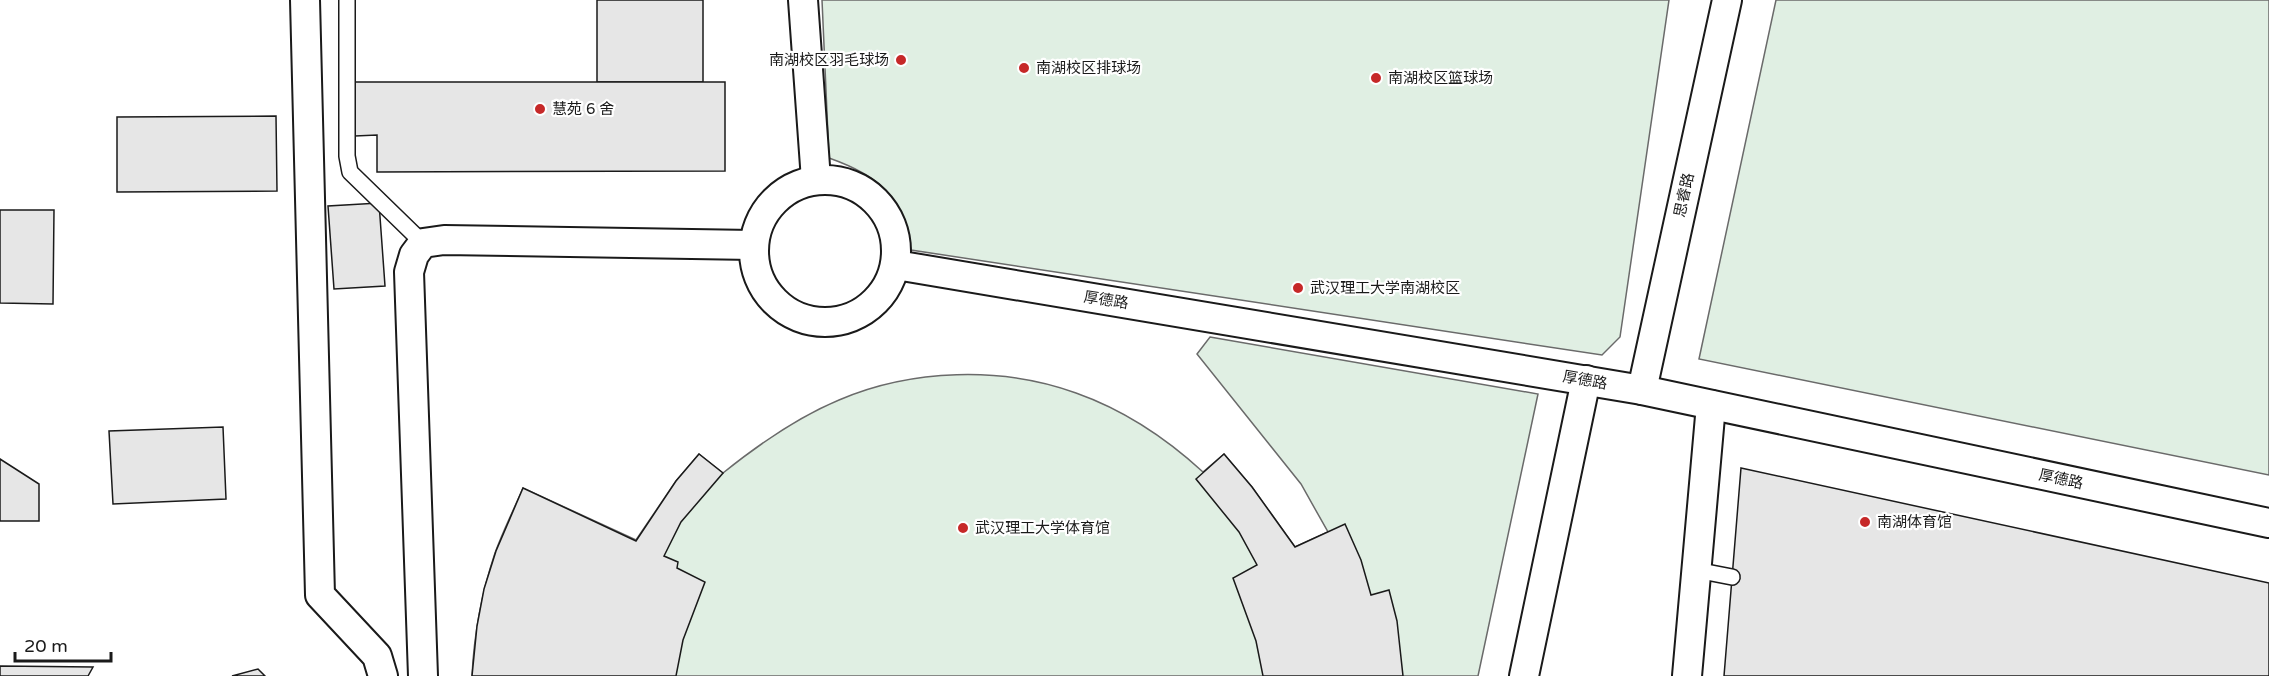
<svg xmlns="http://www.w3.org/2000/svg" width="2269" height="676" font-family="'Varela Round','Noto Sans SC',sans-serif">
<style>
.green{fill:#e0efe3;stroke:#6a6a6a;stroke-width:1.5}
.building{fill:#e6e6e6;stroke:#1a1a1a;stroke-width:1.5}
.lines{fill:none;stroke-linecap:round;stroke-linejoin:round}
.lane-casing{stroke:#1a1a1a;stroke-width:18}
.street-casing{stroke:#1a1a1a;stroke-width:32}
.lane{stroke:#fff;stroke-width:15}
.street{stroke:#fff;stroke-width:28}
.poi-dot{fill:#c62828;stroke:#fff;stroke-width:2}
.labels{text-anchor:middle;dominant-baseline:central;stroke-width:4.5;stroke-linejoin:round;paint-order:stroke}
.poi-label{font-size:15px;fill:#1a1a1a;stroke:#fff;text-anchor:start}
.street-label{font-size:15px;fill:#1a1a1a;stroke:#fff}
</style>
<rect width="100%" height="100%" fill="#fff"/>
<g class="green">
<path d="M822,0H1669L1620,337L1602,355L911,250C901,195 880,176 829,158Z"/>
<polygon points="1776,0 2269,0 2269,475 1699,359"/>
<path d="M1210,337L1538,394L1478,676H472C474,634 482,592 495,553C503,531 514,509 523,488L636,540L676,481L699,454L723,473C759,444 796,418 839,400C911,369 1002,366 1076,393C1124,410 1166,438 1203,472L1224,454L1252,487L1295,547L1328,532L1301,484L1197,354Z"/>
</g>
<g class="building">
<rect x="597" y="0" width="106" height="82"/>
<polygon points="355,82 725,82 725,171 377,172 377,135 355,136"/>
<polygon points="276,116 277,191 117,192 117,117"/>
<polygon points="379,203 385,286 334,289 328,206"/>
<polygon points="0,210 54,210 53,304 0,303"/>
<polygon points="223,427 226,499 113,504 109,431"/>
<polygon points="699,454 723,473 681,522 664,556 678,562 677,568 705,582 683,640 676,676 472,676 477,626 484,589 496,551 523,488 636,541 676,481"/>
<polygon points="1224,454 1252,487 1295,547 1345,524 1361,560 1371,595 1389,590 1397,621 1403,676 1263,676 1256,641 1233,578 1257,565 1239,532 1196,479"/>
<polygon points="0,459 39,484 39,521 0,521"/>
<polygon points="1741,468 2269,583 2269,676 1724,676"/>
<polygon points="0,666 93,667 88,676 0,676"/>
<polygon points="258,669 265,676 232,676"/>
</g>
<g class="lines">
<defs>
<g id="lane">
<polyline points="347,0 347,156 350,172 423,243"/>
<polyline points="1696,570 1732,577"/>
</g>
<g id="street">
<polyline points="305,0 320,595 377,656 383,676"/>
<polyline points="803,0 816,180"/>
<circle cx="825" cy="251" r="71"/>
<polyline points="896,265 1642,390 2269,523"/>
<polyline points="1642,390 1727,0"/>
<polyline points="423,676 409,272 414,255 423,243 444,240 753,245"/>
<polyline points="1524,676 1586,380"/>
<polyline points="1687,676 1711,405"/>
</g>
</defs>
<use href="#lane" class="lane-casing"/>
<use href="#street" class="street-casing"/>
<use href="#lane" class="lane"/>
<use href="#street" class="street"/>
</g>
<g class="poi-dot">
<circle cx="901" cy="60" r="6"/>
<circle cx="1024" cy="68" r="6"/>
<circle cx="1376" cy="78" r="6"/>
<circle cx="540" cy="109" r="6"/>
<circle cx="1298" cy="288" r="6"/>
<circle cx="1865" cy="522" r="6"/>
<circle cx="963" cy="528" r="6"/>
</g>
<g class="labels">
<g class="poi-label">
<text x="889" y="60" text-anchor="end">南湖校区羽毛球场</text>
<text x="1036" y="68">南湖校区排球场</text>
<text x="1388" y="78">南湖校区篮球场</text>
<text x="552" y="109">慧苑 6 舍</text>
<text x="1310" y="288">武汉理工大学南湖校区</text>
<text x="1877" y="522">南湖体育馆</text>
<text x="975" y="528">武汉理工大学体育馆</text>
</g>
<g class="street-label">
<text transform="translate(1684 195) rotate(-78)">思睿路</text>
<text transform="translate(1106 300) rotate(9)">厚德路</text>
<text transform="translate(1585 380) rotate(10)">厚德路</text>
<text transform="translate(2061 479) rotate(12)">厚德路</text>
</g>
</g>
<path d="M15 652v9h96v-9" fill="none" stroke="#1a1a1a" stroke-width="3"/>
<text x="24" y="652" font-size="18" fill="#1a1a1a" stroke="#ffffff" stroke-width="4.5" paint-order="stroke">20 m</text>
</svg>
